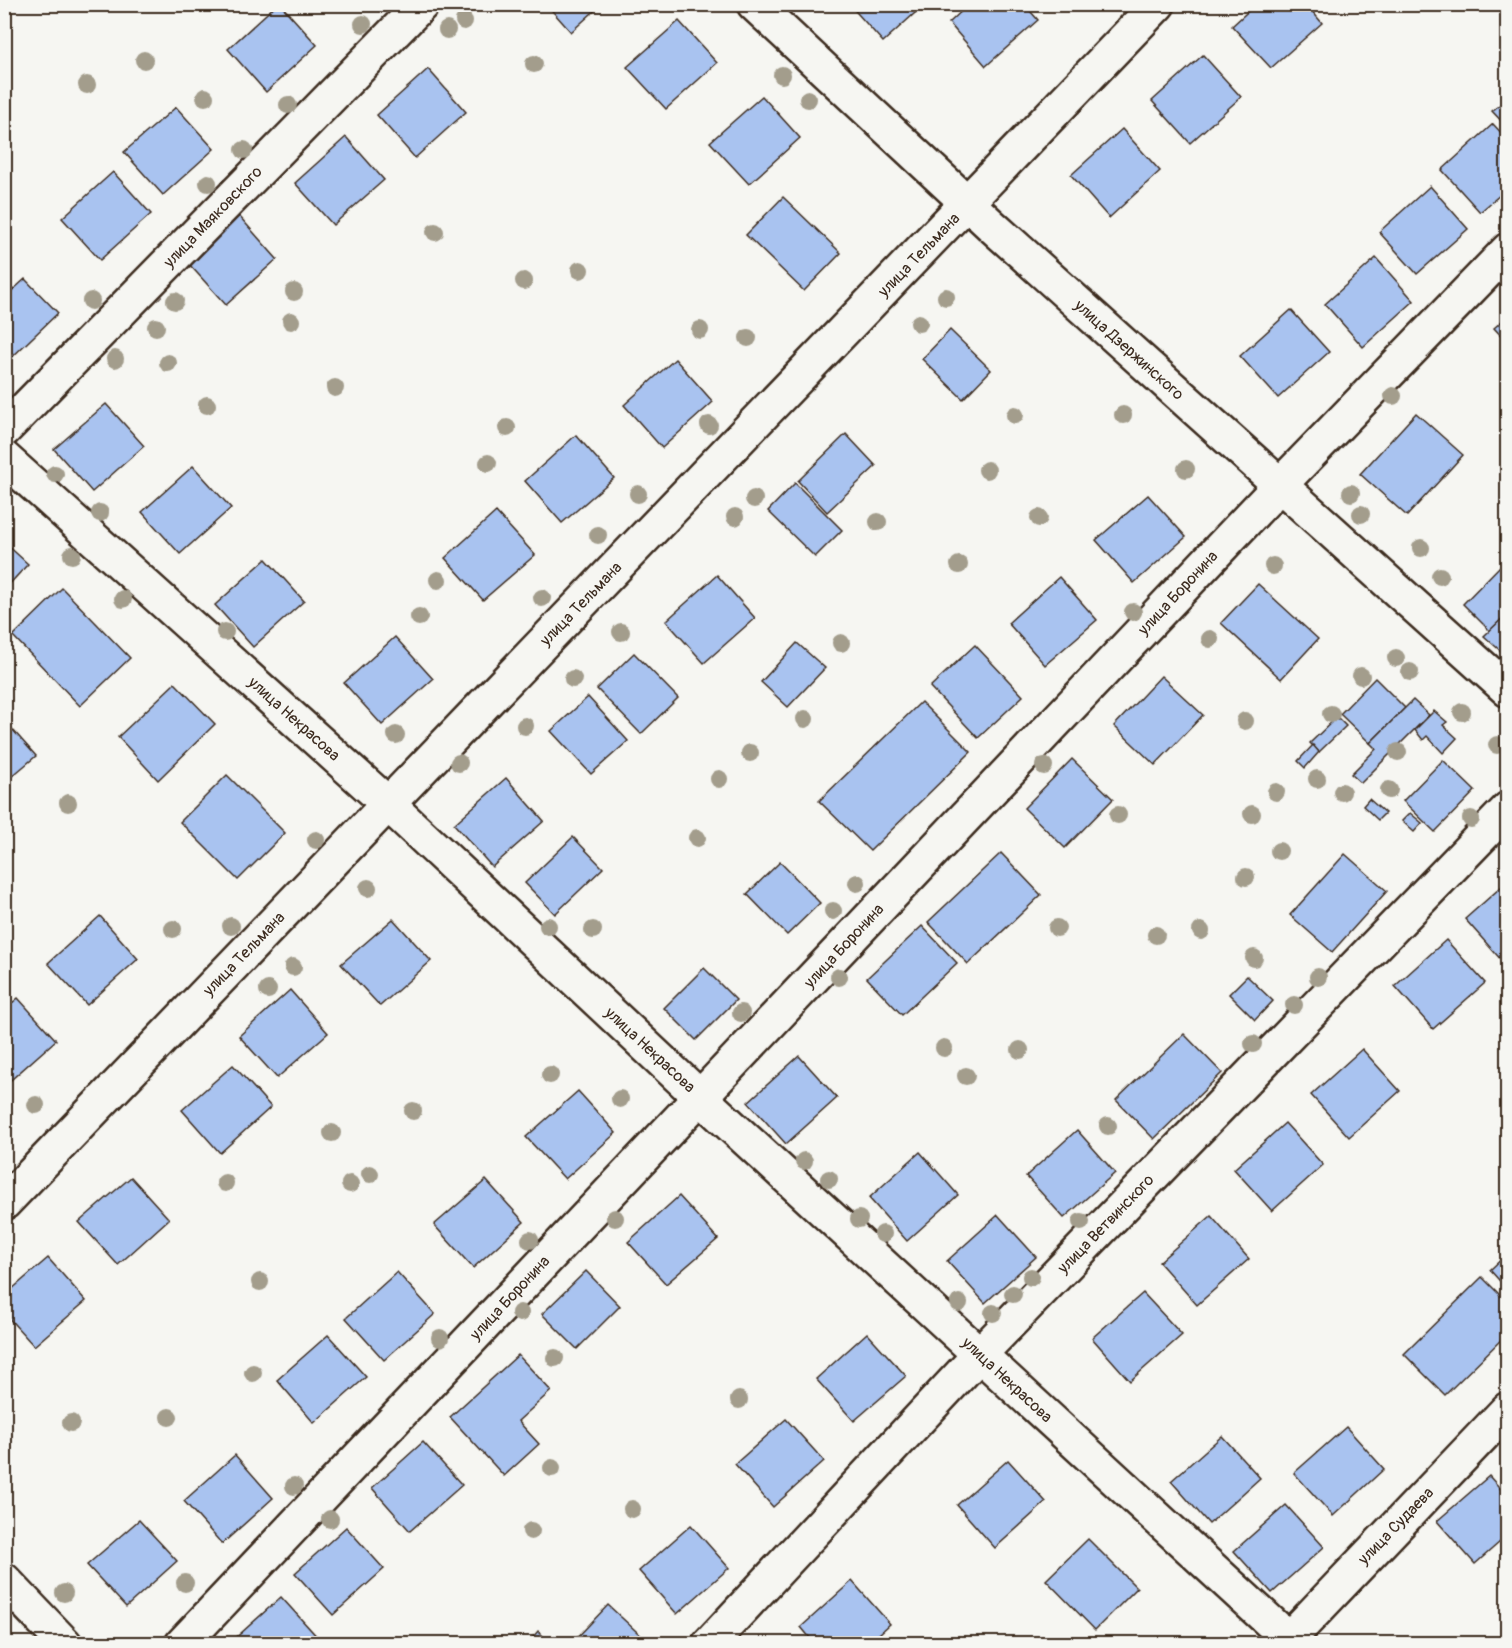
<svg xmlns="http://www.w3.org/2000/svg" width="1512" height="1648" font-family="Pangolin,sans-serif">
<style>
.building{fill:#a9c3f0;stroke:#3b2a1e;stroke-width:1.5}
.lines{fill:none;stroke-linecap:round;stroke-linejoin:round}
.minor-casing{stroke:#3b2a1e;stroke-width:38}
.tertiary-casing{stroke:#3b2a1e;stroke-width:38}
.minor{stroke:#f6f6f2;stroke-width:33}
.tertiary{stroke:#f6f6f2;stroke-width:33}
.tree{fill:#a39d8c}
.labels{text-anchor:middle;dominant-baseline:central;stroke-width:5;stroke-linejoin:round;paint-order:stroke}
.street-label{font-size:16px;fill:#3b2a1e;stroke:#f6f6f2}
</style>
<rect width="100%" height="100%" fill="#f6f6f2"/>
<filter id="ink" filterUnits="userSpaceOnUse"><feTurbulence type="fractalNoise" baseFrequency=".0167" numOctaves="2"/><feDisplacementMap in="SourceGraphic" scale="12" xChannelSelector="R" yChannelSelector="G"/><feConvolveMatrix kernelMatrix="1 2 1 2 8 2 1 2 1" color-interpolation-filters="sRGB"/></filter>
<g filter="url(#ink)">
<g class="building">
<polygon points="277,4 280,4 317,45 266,92 228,49"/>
<polygon points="546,4 602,4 571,32"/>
<polygon points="849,4 925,4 883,42"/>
<polygon points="969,4 1024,4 1038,20 986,66 949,23"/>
<polygon points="1256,4 1306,4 1322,23 1271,68 1232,26"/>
<polygon points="679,21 717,63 666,109 627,67"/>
<polygon points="1203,55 1241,97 1190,143 1152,101"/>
<polygon points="428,69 466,112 415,158 377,115"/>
<polygon points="762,96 800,138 749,184 710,142"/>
<polygon points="1508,98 1508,128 1492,111"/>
<polygon points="176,107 214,149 163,195 124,152"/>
<polygon points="1493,124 1508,140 1508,188 1480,212 1442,170"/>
<polygon points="1122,129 1160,171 1109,218 1071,175"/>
<polygon points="346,137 384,180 333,225 295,183"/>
<polygon points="113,172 151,214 100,260 62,218"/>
<polygon points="1430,186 1468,229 1417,274 1379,232"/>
<polygon points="783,197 841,253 804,291 746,235"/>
<polygon points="239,216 277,259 226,305 188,263"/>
<polygon points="1376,258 1414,301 1363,347 1325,304"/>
<polygon points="25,279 58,313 8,361 4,358 4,298"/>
<polygon points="1291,310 1329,352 1278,398 1240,356"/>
<polygon points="1508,316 1508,343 1494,328"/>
<polygon points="950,330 991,370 963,399 922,359"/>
<polygon points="675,359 713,402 662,448 624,405"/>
<polygon points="106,404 144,446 92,492 54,449"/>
<polygon points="1416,413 1463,455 1407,516 1360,474"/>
<polygon points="846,434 876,466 827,512 798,481"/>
<polygon points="576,435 614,478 562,523 525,481"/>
<polygon points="193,466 231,508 180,554 142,512"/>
<polygon points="795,483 842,530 815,557 768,511"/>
<polygon points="1148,495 1186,537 1134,583 1096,540"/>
<polygon points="496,512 535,555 483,600 445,558"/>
<polygon points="4,542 28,564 4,590"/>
<polygon points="266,559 304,601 253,647 215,605"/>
<polygon points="1501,565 1508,572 1508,613 1490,631 1463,604"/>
<polygon points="717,575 755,618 704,663 666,621"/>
<polygon points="1059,577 1097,620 1045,665 1008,623"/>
<polygon points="1258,584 1318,639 1281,679 1221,623"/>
<polygon points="62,588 130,658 80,706 13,636"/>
<polygon points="1508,613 1508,651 1505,655 1484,636"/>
<polygon points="395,637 433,679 382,725 344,683"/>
<polygon points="797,643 825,668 788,707 761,682"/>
<polygon points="975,645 1023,696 978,738 930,687"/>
<polygon points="634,653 678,698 641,734 597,689"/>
<polygon points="1161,676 1203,715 1155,765 1114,726"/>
<polygon points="1375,678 1405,708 1370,743 1340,714"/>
<polygon points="175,683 215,724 158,780 118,737"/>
<polygon points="588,697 628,741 591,774 551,731"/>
<polygon points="1413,700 1429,715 1361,783 1351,774 1376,749 1370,743"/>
<polygon points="921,702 971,752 870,851 819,801"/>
<polygon points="1434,711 1447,722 1443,725 1457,738 1443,753 1427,736 1423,740 1415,730"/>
<polygon points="1337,717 1346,726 1319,752 1310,743"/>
<polygon points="4,720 36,756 4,783"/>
<polygon points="1313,745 1319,752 1305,768 1298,761"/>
<polygon points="1072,759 1113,799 1065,848 1024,808"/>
<polygon points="1443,760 1475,791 1435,832 1403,801"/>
<polygon points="227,775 285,833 238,880 180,822"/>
<polygon points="506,778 544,821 492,867 454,824"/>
<polygon points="1369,799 1385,813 1378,820 1363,806"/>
<polygon points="1410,813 1422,823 1414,832 1402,821"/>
<polygon points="573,837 603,868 555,914 525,883"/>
<polygon points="1001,853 1041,895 968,964 928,922"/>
<polygon points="1345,854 1387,891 1332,952 1290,915"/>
<polygon points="780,862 820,903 787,935 747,894"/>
<polygon points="1508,881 1508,958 1503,962 1465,919"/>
<polygon points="100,916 138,959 87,1005 48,963"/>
<polygon points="393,919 431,961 380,1006 341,964"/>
<polygon points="922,926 957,963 902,1015 867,978"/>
<polygon points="1446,940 1485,983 1433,1029 1395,986"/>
<polygon points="704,968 736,1000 696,1040 664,1008"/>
<polygon points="1247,976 1273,1001 1255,1020 1229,994"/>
<polygon points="290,990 328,1033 277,1078 239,1036"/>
<polygon points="18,998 56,1040 4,1086 4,1010"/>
<polygon points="1184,1034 1222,1073 1154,1139 1116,1100"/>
<polygon points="1362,1049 1400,1091 1349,1137 1311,1095"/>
<polygon points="799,1056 837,1098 786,1144 748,1102"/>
<polygon points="233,1065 271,1107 220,1153 182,1110"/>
<polygon points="578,1091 616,1133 565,1179 526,1137"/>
<polygon points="1285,1123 1323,1165 1272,1211 1234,1169"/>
<polygon points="1077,1130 1115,1173 1064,1218 1026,1176"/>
<polygon points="920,1152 958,1195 907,1241 869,1198"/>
<polygon points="131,1177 169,1219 118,1265 79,1222"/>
<polygon points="486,1180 524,1222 473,1268 434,1225"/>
<polygon points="679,1196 718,1239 666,1284 628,1242"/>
<polygon points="998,1215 1036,1257 985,1303 947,1261"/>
<polygon points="1211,1216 1249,1259 1197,1305 1159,1262"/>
<polygon points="1508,1253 1508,1290 1490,1270"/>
<polygon points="48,1258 86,1301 34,1346 4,1313 4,1296"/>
<polygon points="586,1271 620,1306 577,1349 542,1314"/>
<polygon points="397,1272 435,1314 384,1360 346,1318"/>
<polygon points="1482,1277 1508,1303 1508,1333 1445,1395 1404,1354"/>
<polygon points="1143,1293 1182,1335 1130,1381 1092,1338"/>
<polygon points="867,1333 906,1376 854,1421 816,1379"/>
<polygon points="328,1335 366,1377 314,1423 277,1380"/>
<polygon points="518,1355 551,1391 518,1421 539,1444 504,1476 450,1417"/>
<polygon points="786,1419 824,1461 773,1507 735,1464"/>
<polygon points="1346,1427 1384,1469 1333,1516 1294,1473"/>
<polygon points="1222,1436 1260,1478 1209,1524 1171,1481"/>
<polygon points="423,1442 462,1485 410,1531 372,1488"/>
<polygon points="235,1455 273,1498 222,1544 184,1501"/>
<polygon points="1008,1460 1046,1502 995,1548 957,1505"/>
<polygon points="1489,1476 1508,1497 1508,1535 1475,1564 1437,1521"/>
<polygon points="1286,1505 1324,1547 1272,1593 1234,1551"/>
<polygon points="139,1520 177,1561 126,1607 87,1565"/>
<polygon points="691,1525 729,1568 677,1614 639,1571"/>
<polygon points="346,1527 384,1569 333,1615 295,1573"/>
<polygon points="1088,1539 1137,1588 1095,1630 1046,1580"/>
<polygon points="852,1581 890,1624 868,1644 815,1644 801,1627"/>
<polygon points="281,1597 320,1640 315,1644 230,1643"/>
<polygon points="608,1605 650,1644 571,1644"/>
<polygon points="538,1631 551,1644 527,1644"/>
</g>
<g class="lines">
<defs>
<g id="minor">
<polyline points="754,4 992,226 1508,690"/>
<polyline points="4,430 422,4"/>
<polyline points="4,458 387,803 700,1097 1294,1644"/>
<polyline points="4,1580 65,1644"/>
<polyline points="182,1644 1279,486 1508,250"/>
<polyline points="709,1644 979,1355 1508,809"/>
<polyline points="1284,1644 1508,1409"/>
</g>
<polyline id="tertiary" points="4,1203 1158,4"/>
</defs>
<use href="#minor" class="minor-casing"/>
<use href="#tertiary" class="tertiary-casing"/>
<use href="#minor" class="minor"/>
<use href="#tertiary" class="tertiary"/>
</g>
<g class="tree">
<circle cx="464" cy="21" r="9"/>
<circle cx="363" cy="24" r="9"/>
<circle cx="447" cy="30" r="9"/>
<circle cx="144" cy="60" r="9"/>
<circle cx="534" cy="64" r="9"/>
<circle cx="782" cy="75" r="9"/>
<circle cx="87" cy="85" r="9"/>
<circle cx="205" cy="97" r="9"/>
<circle cx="808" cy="99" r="9"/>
<circle cx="288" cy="105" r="9"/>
<circle cx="244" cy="150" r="9"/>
<circle cx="208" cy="183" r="9"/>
<circle cx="435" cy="232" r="9"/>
<circle cx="580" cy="270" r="9"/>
<circle cx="524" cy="281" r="9"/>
<circle cx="294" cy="292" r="9"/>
<circle cx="946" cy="297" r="9"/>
<circle cx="91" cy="301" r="9"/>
<circle cx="175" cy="301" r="9"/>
<circle cx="291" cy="321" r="9"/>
<circle cx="919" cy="323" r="9"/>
<circle cx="156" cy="327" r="9"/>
<circle cx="700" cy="330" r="9"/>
<circle cx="748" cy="338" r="9"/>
<circle cx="115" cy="359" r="9"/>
<circle cx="168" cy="363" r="9"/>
<circle cx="335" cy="388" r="9"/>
<circle cx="1393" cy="396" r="9"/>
<circle cx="207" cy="405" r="9"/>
<circle cx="1015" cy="415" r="9"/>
<circle cx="1123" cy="415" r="9"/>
<circle cx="709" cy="425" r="9"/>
<circle cx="507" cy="428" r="9"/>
<circle cx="488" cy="463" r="9"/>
<circle cx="1186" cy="469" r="9"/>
<circle cx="987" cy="470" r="9"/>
<circle cx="55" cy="474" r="9"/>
<circle cx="1351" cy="493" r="9"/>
<circle cx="638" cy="494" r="9"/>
<circle cx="754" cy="499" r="9"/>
<circle cx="100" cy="513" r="9"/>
<circle cx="1361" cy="514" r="9"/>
<circle cx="735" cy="517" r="9"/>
<circle cx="1039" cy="518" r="9"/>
<circle cx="878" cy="522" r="9"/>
<circle cx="598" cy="535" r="9"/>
<circle cx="1421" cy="548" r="9"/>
<circle cx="72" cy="555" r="9"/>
<circle cx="959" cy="565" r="9"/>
<circle cx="1273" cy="566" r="9"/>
<circle cx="1440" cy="576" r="9"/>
<circle cx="438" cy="580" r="9"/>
<circle cx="542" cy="598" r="9"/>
<circle cx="123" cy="599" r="9"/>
<circle cx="1133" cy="612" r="9"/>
<circle cx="419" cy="617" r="9"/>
<circle cx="225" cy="632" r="9"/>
<circle cx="621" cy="632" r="9"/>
<circle cx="1210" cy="639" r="9"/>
<circle cx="841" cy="643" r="9"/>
<circle cx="1396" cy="658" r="9"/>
<circle cx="1410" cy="672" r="9"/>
<circle cx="1361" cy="676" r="9"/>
<circle cx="573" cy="679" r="9"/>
<circle cx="1462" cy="712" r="9"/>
<circle cx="1331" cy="714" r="9"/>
<circle cx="805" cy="719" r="9"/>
<circle cx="1245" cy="721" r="9"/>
<circle cx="525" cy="726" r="9"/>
<circle cx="396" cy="735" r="9"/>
<circle cx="1497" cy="745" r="9"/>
<circle cx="1398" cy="752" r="9"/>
<circle cx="750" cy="753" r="9"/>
<circle cx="459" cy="763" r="9"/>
<circle cx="1044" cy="766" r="9"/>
<circle cx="719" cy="779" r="9"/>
<circle cx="1317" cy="779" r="9"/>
<circle cx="1389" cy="790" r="9"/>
<circle cx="1276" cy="792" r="9"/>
<circle cx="1342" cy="792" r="9"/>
<circle cx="68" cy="803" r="9"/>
<circle cx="1252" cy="814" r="9"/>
<circle cx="1118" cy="815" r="9"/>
<circle cx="1471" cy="819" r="9"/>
<circle cx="697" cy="838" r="9"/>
<circle cx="316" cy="840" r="9"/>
<circle cx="1279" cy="851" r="9"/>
<circle cx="1246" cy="877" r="9"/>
<circle cx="857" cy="883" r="9"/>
<circle cx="368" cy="888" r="9"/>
<circle cx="833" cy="911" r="9"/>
<circle cx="231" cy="926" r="9"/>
<circle cx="548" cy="926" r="9"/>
<circle cx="1057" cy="928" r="9"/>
<circle cx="173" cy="929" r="9"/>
<circle cx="593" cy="930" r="9"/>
<circle cx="1201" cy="931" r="9"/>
<circle cx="1156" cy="935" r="9"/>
<circle cx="1254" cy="958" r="9"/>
<circle cx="293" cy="967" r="9"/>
<circle cx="839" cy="977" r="9"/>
<circle cx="1318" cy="977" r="9"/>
<circle cx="268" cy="990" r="9"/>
<circle cx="1294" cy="1005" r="9"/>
<circle cx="741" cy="1013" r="9"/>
<circle cx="1253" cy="1044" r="9"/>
<circle cx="944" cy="1048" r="9"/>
<circle cx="1020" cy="1050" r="9"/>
<circle cx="550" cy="1075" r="9"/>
<circle cx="966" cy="1076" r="9"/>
<circle cx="620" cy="1099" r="9"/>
<circle cx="36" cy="1105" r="9"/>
<circle cx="413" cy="1111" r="9"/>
<circle cx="1108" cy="1126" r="9"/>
<circle cx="332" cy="1133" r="9"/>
<circle cx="804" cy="1161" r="9"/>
<circle cx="370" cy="1174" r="9"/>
<circle cx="829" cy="1179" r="9"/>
<circle cx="225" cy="1183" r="9"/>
<circle cx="350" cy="1184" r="9"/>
<circle cx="615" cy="1218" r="9"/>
<circle cx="859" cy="1219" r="9"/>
<circle cx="1081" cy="1222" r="9"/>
<circle cx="883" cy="1234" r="9"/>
<circle cx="530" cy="1240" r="9"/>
<circle cx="1031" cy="1277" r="9"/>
<circle cx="260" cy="1282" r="9"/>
<circle cx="1013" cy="1294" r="9"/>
<circle cx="959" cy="1303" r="9"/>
<circle cx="520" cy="1313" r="9"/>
<circle cx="993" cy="1313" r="9"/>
<circle cx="440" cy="1338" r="9"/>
<circle cx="555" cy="1358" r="9"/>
<circle cx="253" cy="1373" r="9"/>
<circle cx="739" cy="1400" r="9"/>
<circle cx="169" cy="1417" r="9"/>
<circle cx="71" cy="1423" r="9"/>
<circle cx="552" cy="1468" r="9"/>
<circle cx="294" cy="1486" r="9"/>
<circle cx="632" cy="1509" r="9"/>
<circle cx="330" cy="1519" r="9"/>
<circle cx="531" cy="1531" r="9"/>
<circle cx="185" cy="1583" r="9"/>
<circle cx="64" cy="1593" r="9"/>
</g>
</g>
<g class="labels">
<g class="street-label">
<text transform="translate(213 217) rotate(-46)">улица Маяковского</text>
<text transform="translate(919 255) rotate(-46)">улица Тельмана</text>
<text transform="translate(1129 350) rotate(42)">улица Дзержинского</text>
<text transform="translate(1178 593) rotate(-47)">улица Боронина</text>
<text transform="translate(581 604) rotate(-46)">улица Тельмана</text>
<text transform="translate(294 719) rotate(42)">улица Некрасова</text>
<text transform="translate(844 946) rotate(-47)">улица Боронина</text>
<text transform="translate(244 954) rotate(-46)">улица Тельмана</text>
<text transform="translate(650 1050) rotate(43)">улица Некрасова</text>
<text transform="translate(1106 1224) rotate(-46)">улица Ветвинского</text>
<text transform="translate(510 1298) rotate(-47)">улица Боронина</text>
<text transform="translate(1007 1380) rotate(43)">улица Некрасова</text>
<text transform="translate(1396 1526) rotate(-46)">улица Судаева</text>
</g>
</g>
<rect width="1512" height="1648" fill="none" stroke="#f6f6f2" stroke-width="24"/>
<rect x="12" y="12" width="1488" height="1624" fill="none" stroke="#3b2a1e" stroke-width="2" filter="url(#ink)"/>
</svg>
